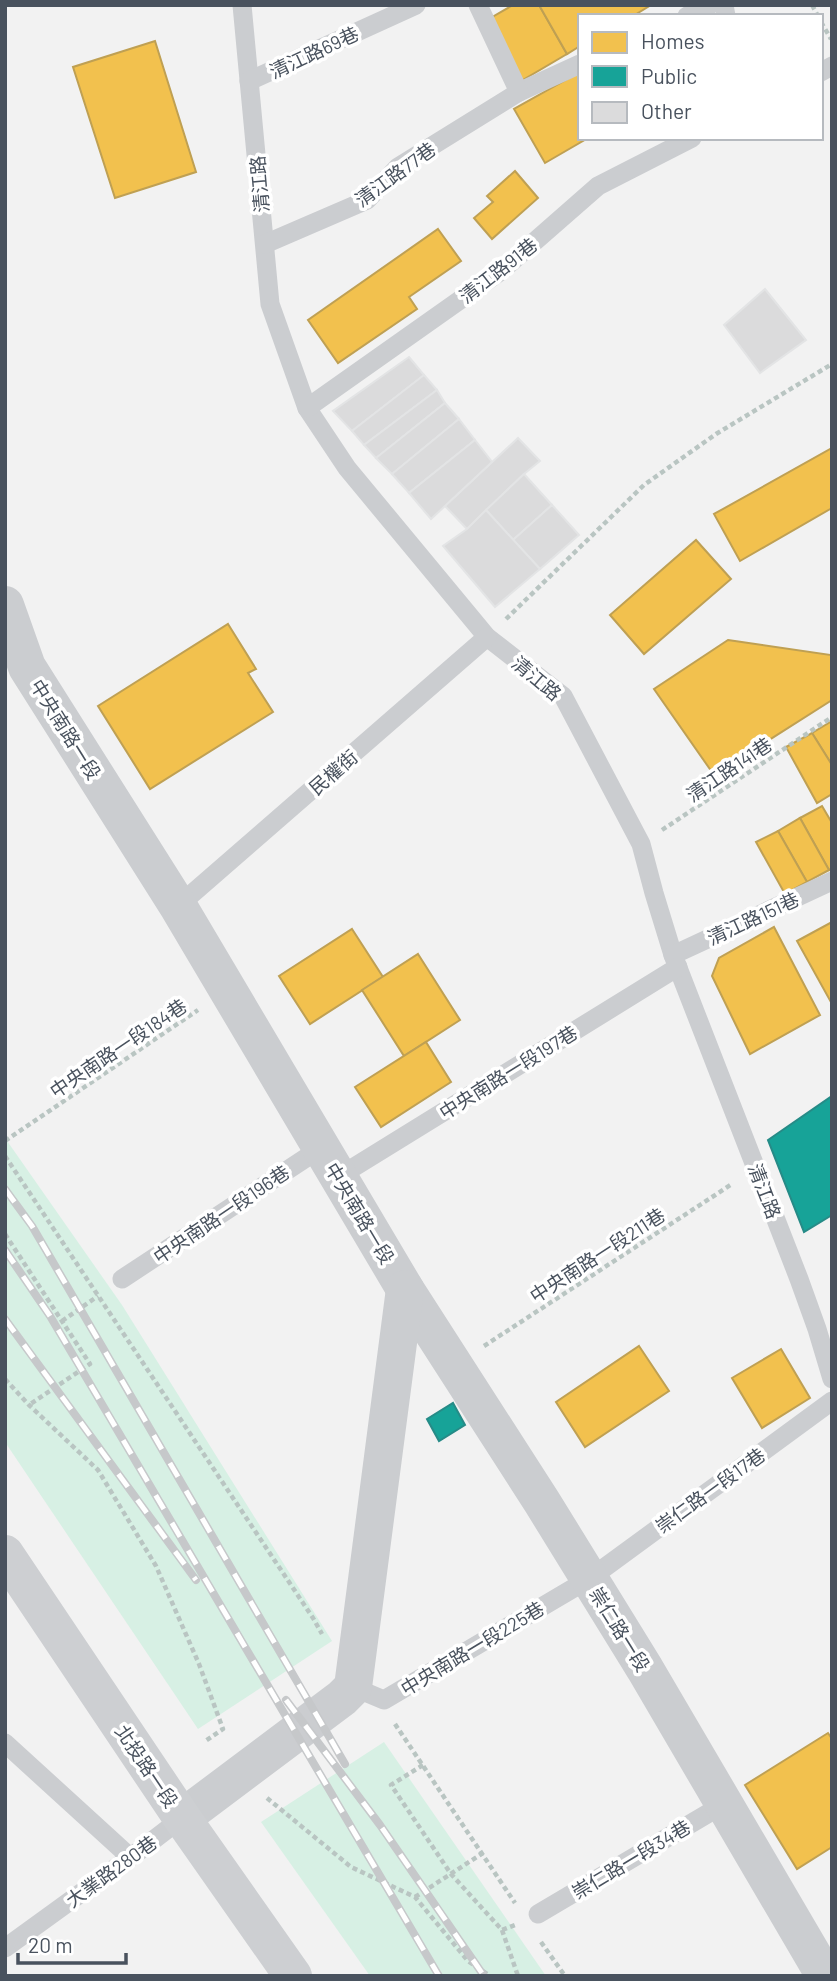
<svg xmlns="http://www.w3.org/2000/svg" width="837" height="1981" font-family="Barlow,'Noto Sans TC',sans-serif">
<style>
.green{fill:#d7f0e4}
.homes{fill:#f2c14e;stroke:#bfa053;stroke-width:2}
.public{fill:#17a398;stroke:#268b87;stroke-width:2}
.building{fill:#dbdbdc;stroke:#e3e4e5;stroke-width:2}
.lines{fill:none;stroke-linecap:round;stroke-linejoin:round}
.path{stroke:#b9c5c2;stroke-width:4.5;stroke-dasharray:5 3.5;stroke-linecap:butt}
.lane{stroke:#cbcdd0;stroke-width:19}
.street{stroke:#cbcdd0;stroke-width:38}
.secondary{stroke:#cdcfd2;stroke-width:38}
.rail-casing{stroke:#c6c8ca;stroke-width:8}
.rail{stroke:#fff;stroke-width:5;stroke-dasharray:16;stroke-linecap:butt}
.labels{text-anchor:middle;dominant-baseline:central;stroke-width:7;stroke-linejoin:round;paint-order:stroke}
.street-label{font-size:19px;fill:#49525e;stroke:#fff}
</style>
<rect width="100%" height="100%" fill="#f2f2f2"/>
<g class="green">
<polygon points="5,1138 122,1305 332,1641 198,1729 5,1442"/>
<polygon points="384,1742 546,1976 370,1976 261,1822"/>
</g>
<g class="homes">
<polygon points="513,5 539,5 567,54 521,81 487,20"/>
<polygon points="539,5 651,5 633,16 580,16 580,46 567,54"/>
<polygon points="155,41 196,172 115,198 73,67"/>
<polygon points="580,72 580,138 588,138 545,163 514,109"/>
<polygon points="515,171 538,198 492,239 474,218 493,202 487,196"/>
<polygon points="438,229 461,261 409,297 417,309 338,363 308,320"/>
<polygon points="832,448 832,508 740,561 714,514"/>
<polygon points="696,540 731,579 644,654 610,615"/>
<polygon points="228,624 256,669 248,673 273,712 150,789 98,706"/>
<polygon points="728,640 831,655 832,700 714,775 654,689"/>
<polygon points="832,721 832,765 812,733"/>
<polygon points="812,733 832,765 832,794 817,803 786,747"/>
<polygon points="822,806 832,823 832,868 829,870 800,818"/>
<polygon points="800,818 829,870 807,882 778,831"/>
<polygon points="778,831 807,882 785,894 756,842"/>
<polygon points="832,922 832,1004 797,941"/>
<polygon points="774,927 820,1015 750,1054 712,976 719,958"/>
<polygon points="352,929 383,977 310,1024 279,976"/>
<polygon points="418,954 460,1020 404,1056 362,990"/>
<polygon points="426,1042 451,1082 381,1127 355,1087"/>
<polygon points="639,1346 669,1391 585,1447 556,1402"/>
<polygon points="781,1349 810,1398 762,1428 732,1378"/>
<polygon points="828,1733 832,1739 832,1847 797,1869 745,1785"/>
</g>
<g class="public">
<polygon points="832,1096 832,1215 804,1232 768,1140"/>
<polygon points="453,1403 465,1425 439,1441 427,1419"/>
</g>
<g class="building">
<polygon points="765,289 806,340 760,373 724,325"/>
<polygon points="409,357 424,375 352,431 333,411"/>
<polygon points="424,375 437,390 364,445 352,431"/>
<polygon points="437,390 445,403 376,458 364,445"/>
<polygon points="445,403 459,419 392,474 376,458"/>
<polygon points="459,419 475,440 409,493 392,474"/>
<polygon points="518,438 540,461 524,474 467,529 445,506"/>
<polygon points="475,440 492,462 431,519 409,493"/>
<polygon points="524,474 552,505 513,540 486,510"/>
<polygon points="552,505 579,535 540,569 513,540"/>
<polygon points="486,510 540,569 495,607 443,546 467,529"/>
</g>
<g class="lines">
<g class="path">
<polyline points="812,5 818,16"/>
<polyline points="821,22 831,39"/>
<polyline points="506,619 644,485 716,434 832,364"/>
<polyline points="662,830 832,717"/>
<polyline points="5,1141 198,1010"/>
<polyline points="5,1156 313,1618 322,1634"/>
<polyline points="5,1234 90,1364 29,1405"/>
<polyline points="62,1321 98,1296"/>
<polyline points="484,1346 732,1184"/>
<polyline points="5,1379 29,1405 98,1470 156,1566 199,1664 223,1729 204,1742"/>
<polyline points="395,1724 515,1903"/>
<polyline points="423,1765 391,1785 451,1874 502,1930 515,1925"/>
<polyline points="267,1798 351,1867 415,1897 468,1961 490,1976"/>
<polyline points="415,1897 483,1853"/>
<polyline points="502,1930 518,1976"/>
<polyline points="541,1942 565,1976"/>
</g>
<g class="lane">
<polyline points="242,5 270,304 307,408 347,468 487,637 563,696 641,844 654,893 673,955 799,1279 817,1329 832,1379"/>
<polyline points="724,5 726,16"/>
<polyline points="687,16 710,5"/>
<polyline points="821,72 832,66"/>
<polyline points="249,81 416,5"/>
<polyline points="519,92 580,64"/>
<polyline points="265,244 367,200 398,167 519,92 478,5"/>
<polyline points="307,408 501,271 598,186 692,138"/>
<polyline points="178,906 487,637"/>
<polyline points="673,955 832,881"/>
<polyline points="338,1177 678,967"/>
<polyline points="122,1279 321,1148"/>
<polyline points="353,1687 384,1700 589,1579 832,1401"/>
<polyline points="5,1743 130,1857"/>
<polyline points="538,1914 724,1804"/>
<polyline points="5,1948 139,1851 182,1818"/>
</g>
<g class="street">
<polyline points="5,605 27,667 178,906 405,1289 542,1502 645,1669 825,1976"/>
<polyline points="182,1818 342,1698 353,1687 405,1289"/>
</g>
<polyline class="secondary" points="5,1554 182,1818 293,1976"/>
<defs>
<g id="rail">
<polyline points="5,1189 32,1226 345,1764"/>
<polyline points="5,1250 50,1316 439,1976"/>
<polyline points="5,1319 196,1580"/>
<polyline points="286,1700 380,1825 484,1976"/>
</g>
</defs>
<use href="#rail" class="rail-casing"/>
<use href="#rail" class="rail"/>
</g>
<g class="labels">
<g class="street-label">
<text transform="translate(314 52) rotate(-25)">清江路69巷</text>
<text transform="translate(395 174) rotate(-36)">清江路77巷</text>
<text transform="translate(259 184) rotate(-95)">清江路</text>
<text transform="translate(498 270) rotate(-38)">清江路91巷</text>
<text transform="translate(537 678) rotate(40)">清江路</text>
<text transform="translate(66 729) rotate(58)">中央南路一段</text>
<text transform="translate(729 769) rotate(-34)">清江路141巷</text>
<text transform="translate(333 772) rotate(-41)">民權街</text>
<text transform="translate(753 918) rotate(-25)">清江路151巷</text>
<text transform="translate(118 1048) rotate(-34)">中央南路一段184巷</text>
<text transform="translate(508 1072) rotate(-32)">中央南路一段197巷</text>
<text transform="translate(765 1191) rotate(69)">清江路</text>
<text transform="translate(360 1213) rotate(59)">中央南路一段</text>
<text transform="translate(221 1214) rotate(-34)">中央南路一段196巷</text>
<text transform="translate(597 1255) rotate(-33)">中央南路一段211巷</text>
<text transform="translate(710 1490) rotate(-36)">崇仁路一段17巷</text>
<text transform="translate(620 1629) rotate(58)">崇仁路一段</text>
<text transform="translate(472 1648) rotate(-31)">中央南路一段225巷</text>
<text transform="translate(147 1766) rotate(56)">北投路一段</text>
<text transform="translate(631 1859) rotate(-31)">崇仁路一段34巷</text>
<text transform="translate(111 1871) rotate(-36)">大業路280巷</text>
</g>
</g>
<rect width="837" height="1981" fill="none" stroke="#49525e" stroke-width="14"/>
<rect x="578" y="14" width="245" height="126" fill="#ffffff" stroke="#b6babf" stroke-width="2"/>
<rect x="592" y="32" width="35" height="21" fill="#f2c14e" stroke="#b6babf" stroke-width="2"/>
<text x="641" y="49" font-size="21" fill="#49525e">Homes</text>
<rect x="592" y="66" width="35" height="21" fill="#17a398" stroke="#b6babf" stroke-width="2"/>
<text x="641" y="84" font-size="21" fill="#49525e">Public</text>
<rect x="592" y="102" width="35" height="21" fill="#dbdbdc" stroke="#b6babf" stroke-width="2"/>
<text x="641" y="119" font-size="21" fill="#49525e">Other</text>
<path d="M18 1953v10h108v-10" fill="none" stroke="#49525e" stroke-width="3.5"/>
<text x="28" y="1953" font-size="21" fill="#49525e" stroke="#ffffff" stroke-width="5" paint-order="stroke">20 m</text>
</svg>
